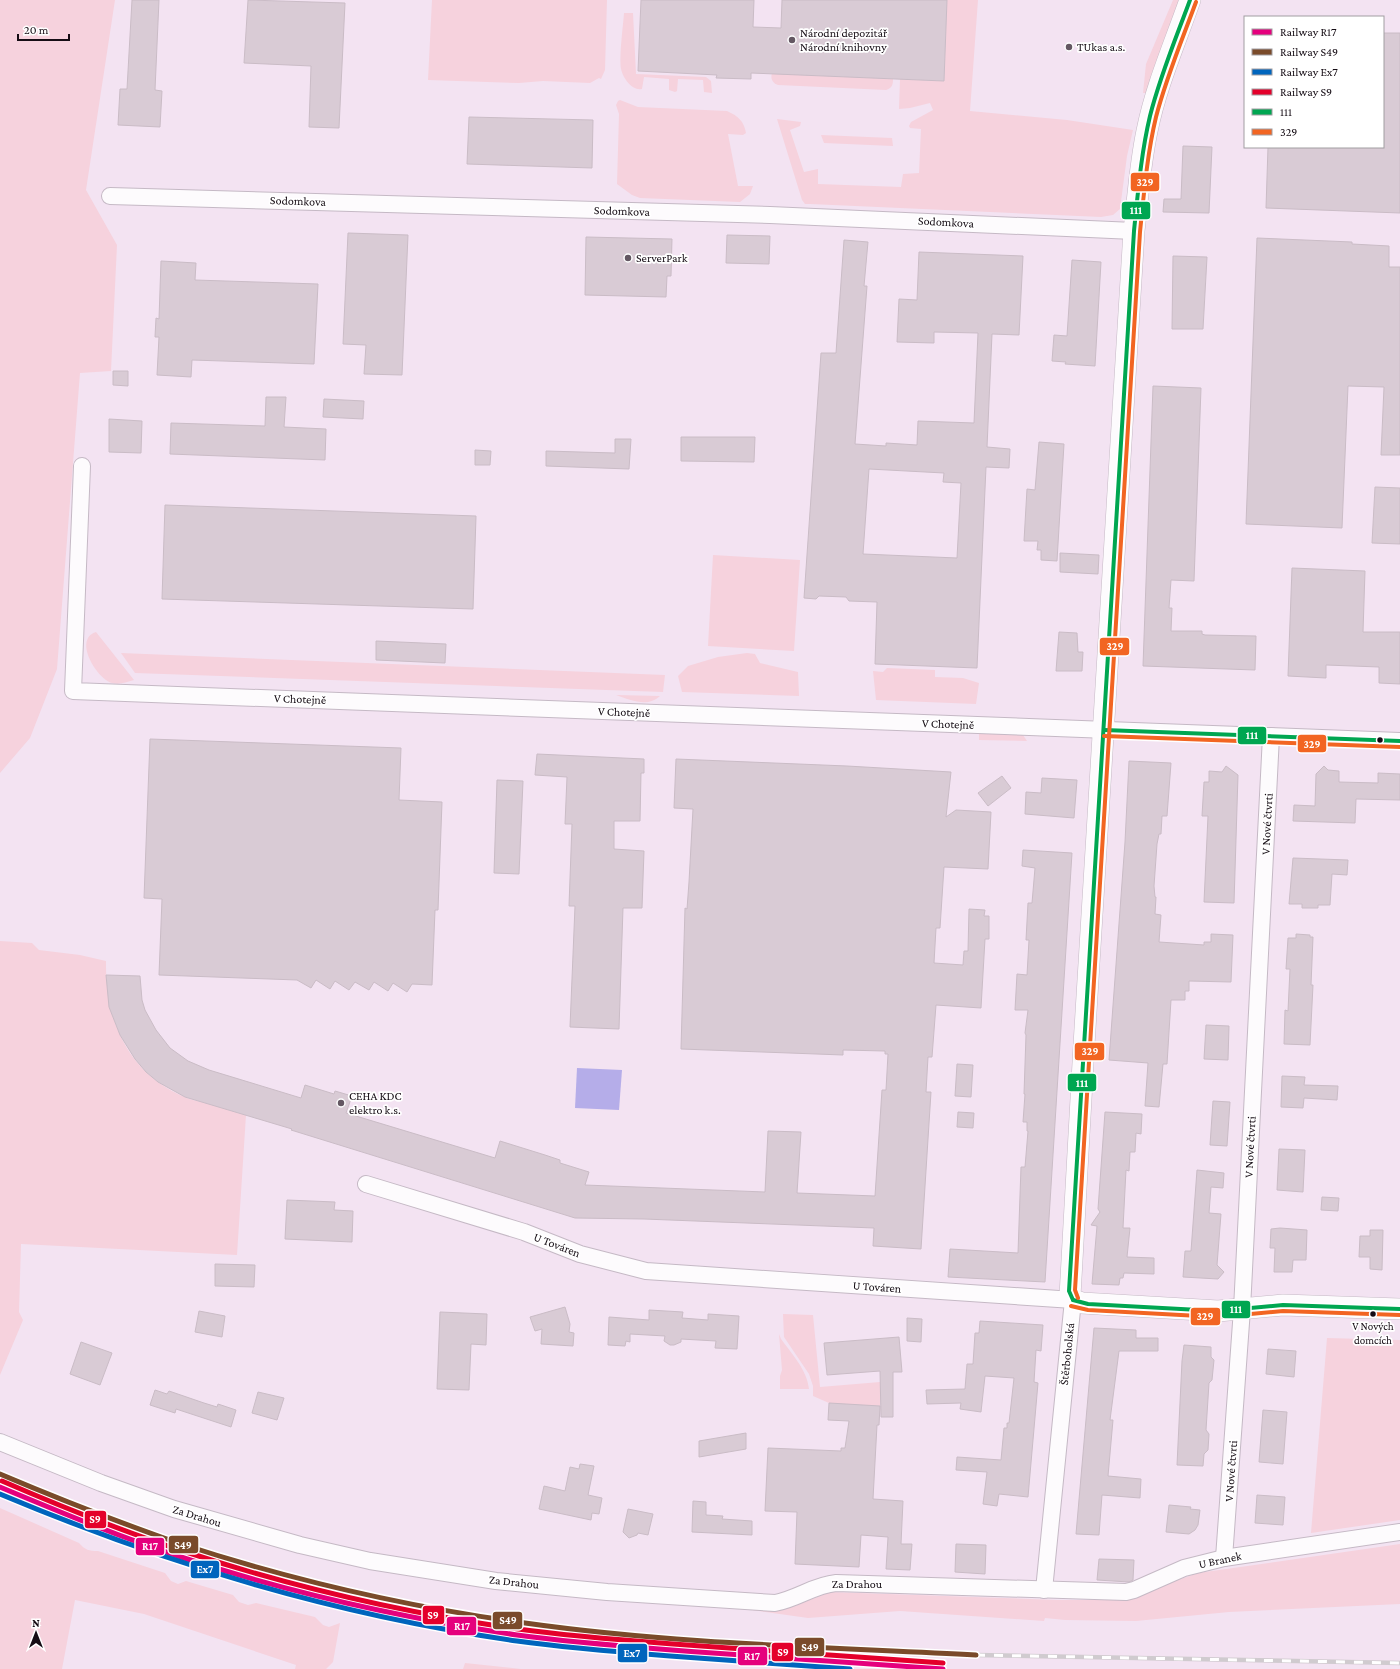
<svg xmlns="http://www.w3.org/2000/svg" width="1400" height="1669" font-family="'Crimson Pro',serif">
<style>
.green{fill:#f6d2dd}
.water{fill:#b5ade9}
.building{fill:#d9cbd5;stroke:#cabcc6;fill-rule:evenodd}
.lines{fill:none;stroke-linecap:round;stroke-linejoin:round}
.minor-casing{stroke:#c5b9c5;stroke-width:18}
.tertiary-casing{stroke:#c5b9c5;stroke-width:22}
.minor{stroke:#fdfbfd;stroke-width:16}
.tertiary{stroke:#fdfbfd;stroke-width:21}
.rail-casing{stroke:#d0cbcf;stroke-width:4.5}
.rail{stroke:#fff;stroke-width:3;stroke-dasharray:9;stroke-linecap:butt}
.bus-1-casing{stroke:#fff;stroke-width:7}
.bus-2-casing{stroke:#fff;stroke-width:7}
.bus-1{stroke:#00a651;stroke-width:4}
.bus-2{stroke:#f26522;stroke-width:4}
.rail-1-casing{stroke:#fff;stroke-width:8}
.rail-2-casing{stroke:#fff;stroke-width:8}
.rail-3-casing{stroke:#fff;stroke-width:8}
.rail-4-casing{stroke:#fff;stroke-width:8}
.rail-1{stroke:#e5007d;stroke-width:5}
.rail-2{stroke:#7a4b2a;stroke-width:5}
.rail-3{stroke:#0065bd;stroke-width:5}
.rail-4{stroke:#e4002b;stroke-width:5}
.poi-dot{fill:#635762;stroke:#fff;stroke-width:1.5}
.bus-dot{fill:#150c14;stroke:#fff;stroke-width:1.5}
.labels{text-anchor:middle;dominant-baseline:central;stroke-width:3.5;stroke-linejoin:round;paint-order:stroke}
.bus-label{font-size:11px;fill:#150c14;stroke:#fff}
.poi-label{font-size:12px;fill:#150c14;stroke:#fff;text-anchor:start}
.street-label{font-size:12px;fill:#150c14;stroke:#fff}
.line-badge{stroke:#fff;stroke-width:1.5}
.badge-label{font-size:11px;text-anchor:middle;font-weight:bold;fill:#fff}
</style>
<rect width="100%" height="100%" fill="#f3e3f2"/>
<g class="green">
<polygon points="0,0 115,0 86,190 117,245 111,371 80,373 57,669 30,738 0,773"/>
<polygon points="432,0 607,0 605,70 601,79 599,78 590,83 543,81 519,83 428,80"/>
<polygon points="947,0 978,0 970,111 1067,120 1133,130 1127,156 1120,209 1113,215 1101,217 810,204 805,204 802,200 777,119 801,122 800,126 790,130 804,172 818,169 818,184 901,187 903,174 919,173 921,129 910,128 909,126 911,122 933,110 930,103 910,108 899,109 900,79 944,81"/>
<polygon points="1173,0 1181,0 1147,93 1143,93 1146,64"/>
<path d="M624,13H633L636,74L706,77L711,81L712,93L704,92L703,80L678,79L677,91L675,92L669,90V79L644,77L642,89C632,91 623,78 621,69C619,56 623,27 624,13Z"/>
<path d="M772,73L893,79C893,85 892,88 886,90L778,85C773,83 770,79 772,73Z"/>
<path d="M620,100L638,107L727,111C738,116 744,121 746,133L743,135L728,134L738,186H753L750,194L740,202L640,198L632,195L617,184L619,114L616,105L618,101Z"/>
<polygon points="821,135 892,138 893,146 824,143"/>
<polygon points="713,555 800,560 794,651 708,646"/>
<path d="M96,632L134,680C126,682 120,685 112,683C96,678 73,639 96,632Z"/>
<polygon points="121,653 665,675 663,692 135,673"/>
<polygon points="747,653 755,654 760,663 798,672 799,696 682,692 678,676 688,666 718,657"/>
<polygon points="887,668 935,670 935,677 963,678 979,683 976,704 876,700 873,671 883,672"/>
<path d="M616,695L660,696C647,708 631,700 616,695Z"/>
<polygon points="979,733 1023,735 1027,741 979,740"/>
<path d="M0,941L32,943L39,950L80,955L106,961C105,1020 128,1074 185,1097C191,1100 197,1101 202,1102C217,1105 231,1111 246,1115L237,1255L21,1244L19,1312L23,1320L0,1375Z"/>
<polygon points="783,1314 813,1315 820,1387 880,1382 880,1408 829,1403 813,1396 813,1386 809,1374 784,1337"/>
<path d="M779,1334L781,1339C792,1354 807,1370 809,1389H780V1376L782,1370Z"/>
<polygon points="1327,1338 1400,1340 1400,1520 1311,1533"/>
<path d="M0,1508L79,1543C85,1550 89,1551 98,1551L165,1573L171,1581L178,1584L186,1581L233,1595L239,1602L248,1605L256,1603L315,1617L323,1625L329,1627L340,1623L333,1662L326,1669H295L296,1665L144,1614L75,1600L62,1669H0Z"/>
<polygon points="1400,1544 1400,1604 1229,1612 1136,1621 1065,1620 1045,1618 1044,1621 900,1611 808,1618 745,1609 792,1607 830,1592 1058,1600 1115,1600 1124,1599 1198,1573"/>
<polygon points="465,1663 521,1669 463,1669"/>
</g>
<polygon class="water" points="577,1068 622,1070 619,1110 575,1108"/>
<g class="building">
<polygon points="132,0 159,0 155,90 162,91 160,127 118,125 120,89 127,89"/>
<polygon points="248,0 345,3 339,128 309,127 311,66 244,63"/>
<polygon points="641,0 754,0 753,27 781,28 782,0 947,0 944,81 751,73 751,79 716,78 717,75 638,71"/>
<polygon points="1383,33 1400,33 1400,213 1266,208 1268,147 1383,147"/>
<polygon points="469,117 593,120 592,168 467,164"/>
<polygon points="1183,146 1212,147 1209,213 1163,212 1164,199 1181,199"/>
<polygon points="348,233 408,235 402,375 364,374 366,345 343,344"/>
<polygon points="727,235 770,236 769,264 726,263"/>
<polygon points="586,237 672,239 671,276 667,276 666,297 585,295"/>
<polygon points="1257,238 1352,242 1352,244 1389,246 1389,267 1400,267 1400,455 1381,455 1384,387 1348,386 1342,528 1246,524"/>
<path d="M844,240L868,242L864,286H867L855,444L886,446V443L917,445L918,421L974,423L978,333L934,332V343L897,342L899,299L917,300L919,252L1023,256L1019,335L992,334L987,447L1010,449L1009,468L986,467L977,668L875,664L877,602L849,601L846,597L819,596L816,599L804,598L821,353H836ZM869,469L944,473L943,482L961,483L957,558L863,554Z"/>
<polygon points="1173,256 1207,257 1203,329 1172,329"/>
<polygon points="1072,260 1101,262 1095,366 1065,364 1066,362 1052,361 1054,335 1067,336"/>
<polygon points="161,261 196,263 195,280 318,284 314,364 192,360 191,377 157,375 159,337 155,337 156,318 159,319"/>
<polygon points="113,371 128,371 128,386 113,385"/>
<polygon points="1153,386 1201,388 1194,581 1171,580 1169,608 1172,608 1171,631 1202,631 1202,634 1205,635 1256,636 1255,670 1143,666"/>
<polygon points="266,397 286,397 284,427 326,429 325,460 170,454 171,423 265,426"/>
<polygon points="324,399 364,401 363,419 323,417"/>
<polygon points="109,419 142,421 141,453 109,452"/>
<polygon points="681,437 755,437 754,462 681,461"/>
<polygon points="615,439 631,439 629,469 546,466 546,451 615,453"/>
<polygon points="1039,442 1064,444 1057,561 1041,560 1041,550 1037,550 1038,541 1024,541 1027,489 1035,490"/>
<polygon points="475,450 491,451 490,465 475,465"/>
<polygon points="1375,487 1400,488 1400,544 1372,543"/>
<polygon points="165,505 476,516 473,609 162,599"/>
<polygon points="1060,553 1099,555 1098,574 1060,572"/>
<polygon points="1292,568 1365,571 1363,632 1400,632 1400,684 1379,683 1379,667 1326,665 1326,678 1288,676"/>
<polygon points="1059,632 1077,633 1078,652 1083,652 1082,671 1056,671"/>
<polygon points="376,641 446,644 445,663 376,660"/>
<polygon points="150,739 401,748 399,800 442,802 438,910 435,910 432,985 412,984 407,992 393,983 388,991 374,982 369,990 355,982 349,990 335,981 330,989 316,980 311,988 297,980 159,975 162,899 144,898"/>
<polygon points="537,754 644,759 644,773 641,773 640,821 614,821 614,849 644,851 642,908 623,908 619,1029 570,1027 575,906 569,906 572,824 565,824 567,777 535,775"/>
<polygon points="676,759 847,766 951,772 946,817 956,810 991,812 988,869 944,867 940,928 936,928 934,963 963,965 964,951 968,951 969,909 985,910 984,916 989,916 989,939 985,939 981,1008 936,1005 932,1057 928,1057 926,1092 931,1092 921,1249 873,1246 874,1228 644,1219 575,1218 291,1130 292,1129 185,1097 158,1082 146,1072 135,1059 120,1035 109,1007 106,975 140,976 142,1000 145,1010 156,1030 170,1048 188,1061 209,1070 301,1098 305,1085 334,1094 335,1091 352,1096 346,1113 495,1158 500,1141 545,1155 560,1160 560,1163 589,1172 585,1185 765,1192 768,1131 801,1132 797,1193 875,1196 882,1090 886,1090 888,1054 885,1054 885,1051 843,1050 843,1055 681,1049 685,908 687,909 689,882 693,809 674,808"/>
<polygon points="1129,761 1171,763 1167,816 1162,816 1161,834 1159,834 1157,844 1154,886 1155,897 1156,897 1155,914 1161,915 1159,942 1204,945 1204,942 1211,942 1211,934 1233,935 1231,982 1189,981 1189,991 1185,991 1185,1000 1171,1000 1167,1064 1163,1064 1159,1107 1145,1106 1148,1063 1109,1060 1125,842"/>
<polygon points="1226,766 1238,775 1234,903 1204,902 1208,816 1202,816 1204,782 1209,782 1209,771 1222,772"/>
<polygon points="1324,766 1328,770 1339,771 1339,782 1378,783 1378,773 1400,774 1400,800 1356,799 1355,823 1293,821 1294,805 1315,806 1316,774"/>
<polygon points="1002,776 1011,788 988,806 978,793"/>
<polygon points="1042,778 1077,780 1074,818 1025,814 1026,792 1041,793"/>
<polygon points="497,780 523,781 519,874 494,873"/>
<polygon points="1023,850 1072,853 1045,1282 948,1277 950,1249 1018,1253 1021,1167 1025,1167 1028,1131 1027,1131 1027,1122 1023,1122 1025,1094 1024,1094 1026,1035 1025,1033 1028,1010 1015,1010 1017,974 1027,975 1029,940 1026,940 1028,903 1032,903 1035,868 1022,866"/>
<polygon points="1293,858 1348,860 1347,875 1332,874 1330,905 1318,905 1318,908 1302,908 1302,904 1289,904"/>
<polygon points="1296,934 1310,935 1310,937 1313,937 1311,985 1313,985 1310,1045 1284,1044 1285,1010 1288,1011 1290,969 1286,969 1288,938 1296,938"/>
<polygon points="1206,1025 1229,1026 1228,1060 1204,1059"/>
<polygon points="957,1064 973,1065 971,1097 955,1096"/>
<polygon points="1282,1076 1305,1077 1304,1085 1338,1086 1337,1100 1304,1098 1303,1108 1281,1107"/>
<polygon points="1213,1101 1230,1102 1227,1146 1210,1145"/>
<polygon points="958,1112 974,1113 973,1128 957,1127"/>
<polygon points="1105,1112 1142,1114 1141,1134 1136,1133 1135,1152 1130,1152 1129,1171 1126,1170 1123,1228 1130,1228 1127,1257 1154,1258 1154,1274 1124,1273 1123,1278 1120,1278 1119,1285 1092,1284 1097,1226 1091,1225 1100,1212 1098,1209"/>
<polygon points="1279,1149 1305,1150 1303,1192 1277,1190"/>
<polygon points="1197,1170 1224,1173 1223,1188 1211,1187 1209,1213 1221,1214 1217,1265 1224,1272 1218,1279 1183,1277 1185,1251 1191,1251"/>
<polygon points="1322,1197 1339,1198 1338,1211 1321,1210"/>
<polygon points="287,1200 335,1202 334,1210 353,1211 352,1242 285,1239"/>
<polygon points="1280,1228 1307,1230 1306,1260 1293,1260 1292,1272 1274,1272 1275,1248 1270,1248 1271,1229"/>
<polygon points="1370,1230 1383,1230 1382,1270 1370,1269 1370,1257 1359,1257 1360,1236 1370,1236"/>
<polygon points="215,1264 255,1265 254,1287 215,1286"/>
<polygon points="565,1307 570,1324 569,1332 574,1333 573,1346 541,1344 542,1329 535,1331 530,1317"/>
<polygon points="649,1310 683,1312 682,1318 708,1320 708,1314 739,1316 737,1349 715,1348 716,1341 681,1339 681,1342 674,1345 670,1345 664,1341 665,1336 630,1334 630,1342 626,1341 625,1346 608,1345 609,1317 649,1320"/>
<polygon points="199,1311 225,1316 222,1337 195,1332"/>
<polygon points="440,1312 487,1314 486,1345 471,1344 469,1390 437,1389"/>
<polygon points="907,1318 922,1319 921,1342 907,1341"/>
<polygon points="980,1321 1043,1325 1041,1351 1036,1350 1034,1382 1038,1383 1028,1497 999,1494 997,1506 983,1504 987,1472 956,1470 957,1457 1001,1460 1004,1428 1007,1428 1007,1423 1009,1423 1014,1378 985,1376 981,1412 960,1409 961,1403 927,1404 926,1390 965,1389 967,1364 973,1364 975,1333 979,1333"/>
<polygon points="1094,1328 1136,1330 1136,1338 1158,1338 1158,1351 1119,1351 1110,1420 1113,1420 1108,1476 1141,1479 1140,1498 1102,1495 1099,1535 1076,1534"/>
<polygon points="899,1337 902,1372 893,1372 893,1417 881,1417 880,1371 827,1375 824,1343"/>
<polygon points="81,1342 112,1353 100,1385 70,1374"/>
<polygon points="1184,1345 1211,1347 1211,1357 1214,1360 1212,1380 1209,1383 1206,1430 1209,1434 1208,1450 1204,1454 1203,1466 1177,1465 1182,1361"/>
<polygon points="1268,1349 1296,1351 1294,1377 1266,1374"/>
<polygon points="155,1390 167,1394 169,1391 204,1403 217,1407 218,1404 236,1410 231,1427 176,1409 175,1413 150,1405"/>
<polygon points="258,1392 284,1398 277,1420 252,1413"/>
<polygon points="829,1403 880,1406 879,1425 877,1425 873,1499 903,1501 901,1544 912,1544 910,1570 886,1569 888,1537 861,1535 859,1567 795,1564 797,1512 765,1511 768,1448 841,1451 841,1448 845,1448 849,1421 828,1420"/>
<polygon points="1263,1410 1287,1412 1283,1464 1259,1462"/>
<polygon points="746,1433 746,1449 699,1457 699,1441"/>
<polygon points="580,1464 594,1466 588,1495 602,1498 599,1514 592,1513 591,1520 539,1509 544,1486 565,1491 570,1467 579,1469"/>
<polygon points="1257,1495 1285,1497 1283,1525 1255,1523"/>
<polygon points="693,1501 706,1502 706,1515 723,1516 722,1519 752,1521 752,1535 692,1532"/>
<polygon points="1169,1505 1191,1507 1190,1509 1200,1510 1198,1525 1195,1530 1189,1534 1166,1532"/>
<polygon points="628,1509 653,1514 648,1535 638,1533 637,1535 629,1538 623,1532"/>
<polygon points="956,1544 986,1545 985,1574 955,1572"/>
<polygon points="1099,1559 1134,1560 1133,1580 1129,1582 1097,1580"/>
</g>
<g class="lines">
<defs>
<g id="minor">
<polyline points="110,196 770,215 1134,231"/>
<polyline points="82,466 73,691 1400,741"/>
<polyline points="366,1184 524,1232 580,1254 646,1271 1073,1300 1044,1590"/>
<path d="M0,1442L101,1483L174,1509L300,1545L370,1561L496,1581L607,1592L775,1603C797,1599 814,1585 836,1583L1126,1592L1134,1590L1184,1568L1224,1558L1400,1532"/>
<polyline points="1224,1558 1242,1309 1271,736"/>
</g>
<path id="tertiary" d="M1190,0C1175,43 1156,86 1147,131C1140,164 1138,197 1134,231L1084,1045L1070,1296L1073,1300L1082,1303L1218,1311L1283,1305L1400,1309"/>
</defs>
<use href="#minor" class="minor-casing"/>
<use href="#tertiary" class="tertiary-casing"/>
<use href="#minor" class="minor"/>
<use href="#tertiary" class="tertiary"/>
<defs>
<polyline id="rail" points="976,1655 1400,1663"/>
</defs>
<use href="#rail" class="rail-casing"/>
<use href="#rail" class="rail"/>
<defs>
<g id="bus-1">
<polyline points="1104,730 1400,741"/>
<path d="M1073,1300L1069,1291L1134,231C1138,192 1141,154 1150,116C1160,76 1176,38 1190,0"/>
<polyline points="1073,1300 1088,1304 1218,1311 1283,1305 1400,1309"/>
</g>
<g id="bus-2">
<polyline points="1104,736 1400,747"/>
<path d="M1078,1298L1075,1290L1140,232C1144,193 1147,155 1156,117C1166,78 1182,40 1196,2"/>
<polyline points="1071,1306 1088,1310 1218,1317 1283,1311 1400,1315"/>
</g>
</defs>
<use href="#bus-1" class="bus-1-casing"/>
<use href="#bus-2" class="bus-2-casing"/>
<use href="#bus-1" class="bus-1"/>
<use href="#bus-2" class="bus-2"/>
<defs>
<path id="rail-1" d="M0,1487C60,1512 120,1537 181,1557C290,1593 403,1618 517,1635C568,1642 620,1646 672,1650C762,1657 852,1663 943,1669"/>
<path id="rail-2" d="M0,1474C59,1499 118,1522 178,1543C291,1580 408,1607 525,1623C674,1644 826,1647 976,1655"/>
<path id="rail-3" d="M0,1494C169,1565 336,1615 517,1641C568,1648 619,1652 670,1656C730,1660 790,1665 850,1669"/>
<path id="rail-4" d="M2,1481C62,1507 122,1531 183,1551C292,1587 405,1613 518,1629C569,1636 621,1640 673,1644C763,1651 853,1657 943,1663"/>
</defs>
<use href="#rail-1" class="rail-1-casing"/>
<use href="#rail-2" class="rail-2-casing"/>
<use href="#rail-3" class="rail-3-casing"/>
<use href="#rail-4" class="rail-4-casing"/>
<use href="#rail-1" class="rail-1"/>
<use href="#rail-2" class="rail-2"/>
<use href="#rail-3" class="rail-3"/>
<use href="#rail-4" class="rail-4"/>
</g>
<g class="poi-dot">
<circle cx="792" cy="40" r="4"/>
<circle cx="1069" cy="47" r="4"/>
<circle cx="628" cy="258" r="4"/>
<circle cx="341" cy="1103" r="4"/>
</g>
<g class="bus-dot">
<circle cx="1380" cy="740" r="3.5"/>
<circle cx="1373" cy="1314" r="3.5"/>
</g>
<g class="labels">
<g class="bus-label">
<text x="1373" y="1326">V Nových<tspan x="1373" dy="14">domcích</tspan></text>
</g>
<g class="poi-label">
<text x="800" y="33">Národní depozitář<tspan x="800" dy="14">Národní knihovny</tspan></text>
<text x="1077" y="47">TUkas a.s.</text>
<text x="636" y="258">ServerPark</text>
<text x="349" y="1096">CEHA KDC<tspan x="349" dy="14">elektro k.s.</tspan></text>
</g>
<g class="street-label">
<text transform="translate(298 201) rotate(2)">Sodomkova</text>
<text transform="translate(622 211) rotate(2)">Sodomkova</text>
<text transform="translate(946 222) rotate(3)">Sodomkova</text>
<text transform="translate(300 699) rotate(2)">V Chotejně</text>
<text transform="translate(624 712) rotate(2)">V Chotejně</text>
<text transform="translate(948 724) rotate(2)">V Chotejně</text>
<text transform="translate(1267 824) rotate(-87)">V Nové čtvrti</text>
<text transform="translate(1250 1147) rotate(-87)">V Nové čtvrti</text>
<text transform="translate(557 1245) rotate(21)">U Továren</text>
<text transform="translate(877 1287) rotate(4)">U Továren</text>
<text transform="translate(1067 1354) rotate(-84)">Štěrboholská</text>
<text transform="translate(1231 1471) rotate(-86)">V Nové čtvrti</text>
<text transform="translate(197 1516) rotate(17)">Za Drahou</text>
<text transform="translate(1220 1560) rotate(-12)">U Branek</text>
<text transform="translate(514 1582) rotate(6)">Za Drahou</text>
<text x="857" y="1584">Za Drahou</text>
</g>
</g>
<g class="line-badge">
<rect x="1130" y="172" width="30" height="20" rx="4" fill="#f26522"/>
<rect x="1121" y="201" width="30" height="19" rx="4" fill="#00a651"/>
<rect x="1099" y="637" width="31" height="19" rx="4" fill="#f26522"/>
<rect x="1237" y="726" width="30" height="19" rx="4" fill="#00a651"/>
<rect x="1297" y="734" width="30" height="19" rx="4" fill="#f26522"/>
<rect x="1074" y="1042" width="31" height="19" rx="4" fill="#f26522"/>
<rect x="1067" y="1073" width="30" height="19" rx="4" fill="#00a651"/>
<rect x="1221" y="1300" width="30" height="19" rx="4" fill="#00a651"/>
<rect x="1190" y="1307" width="31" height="19" rx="4" fill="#f26522"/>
<rect x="84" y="1510" width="23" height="19" rx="4" fill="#e4002b"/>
<rect x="168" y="1535" width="31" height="19" rx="4" fill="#7a4b2a"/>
<rect x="135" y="1537" width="30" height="19" rx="4" fill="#e5007d"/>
<rect x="190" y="1560" width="30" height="19" rx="4" fill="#0065bd"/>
<rect x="422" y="1605" width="23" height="20" rx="4" fill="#e4002b"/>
<rect x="492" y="1611" width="31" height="19" rx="4" fill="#7a4b2a"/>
<rect x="446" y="1616" width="31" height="20" rx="4" fill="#e5007d"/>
<rect x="794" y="1637" width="31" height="20" rx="4" fill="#7a4b2a"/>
<rect x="771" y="1642" width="23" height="20" rx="4" fill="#e4002b"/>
<rect x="617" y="1643" width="31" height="20" rx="4" fill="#0065bd"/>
<rect x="737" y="1646" width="31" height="20" rx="4" fill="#e5007d"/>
</g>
<g class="badge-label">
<text x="1145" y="186">329</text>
<text x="1136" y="214">111</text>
<text x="1115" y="650">329</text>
<text x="1252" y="739">111</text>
<text x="1312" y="748">329</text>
<text x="1090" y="1055">329</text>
<text x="1082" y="1087">111</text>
<text x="1236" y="1313">111</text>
<text x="1205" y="1320">329</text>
<text x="95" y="1523">S9</text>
<text x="183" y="1549">S49</text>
<text x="150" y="1550">R17</text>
<text x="205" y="1573">Ex7</text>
<text x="433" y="1619">S9</text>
<text x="508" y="1624">S49</text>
<text x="462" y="1630">R17</text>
<text x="810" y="1651">S49</text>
<text x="783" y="1656">S9</text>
<text x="632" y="1657">Ex7</text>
<text x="752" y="1660">R17</text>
</g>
<rect x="1244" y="16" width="140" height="132" fill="#ffffff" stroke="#a19ea1"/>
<rect x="1252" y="29" width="20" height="6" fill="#e5007d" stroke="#a19ea1"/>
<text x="1280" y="36" font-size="12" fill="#150c14">Railway R17</text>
<rect x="1252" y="49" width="20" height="6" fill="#7a4b2a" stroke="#a19ea1"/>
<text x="1280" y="56" font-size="12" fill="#150c14">Railway S49</text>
<rect x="1252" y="69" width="20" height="6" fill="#0065bd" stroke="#a19ea1"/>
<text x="1280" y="76" font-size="12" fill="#150c14">Railway Ex7</text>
<rect x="1252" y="89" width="20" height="6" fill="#e4002b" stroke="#a19ea1"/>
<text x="1280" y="96" font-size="12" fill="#150c14">Railway S9</text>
<rect x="1252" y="109" width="20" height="6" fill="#00a651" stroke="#a19ea1"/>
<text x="1280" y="116" font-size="12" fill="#150c14">111</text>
<rect x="1252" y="129" width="20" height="6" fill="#f26522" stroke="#a19ea1"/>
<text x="1280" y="136" font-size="12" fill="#150c14">329</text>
<g transform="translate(36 1633)" stroke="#ffffff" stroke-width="3" paint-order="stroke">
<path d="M0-3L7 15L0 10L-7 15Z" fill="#150c14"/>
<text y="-6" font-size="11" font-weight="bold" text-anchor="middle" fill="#150c14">N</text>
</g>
<path d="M18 34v6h51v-6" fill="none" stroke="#150c14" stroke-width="2"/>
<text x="24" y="34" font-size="12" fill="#150c14" stroke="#ffffff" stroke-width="3" paint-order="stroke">20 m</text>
</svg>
